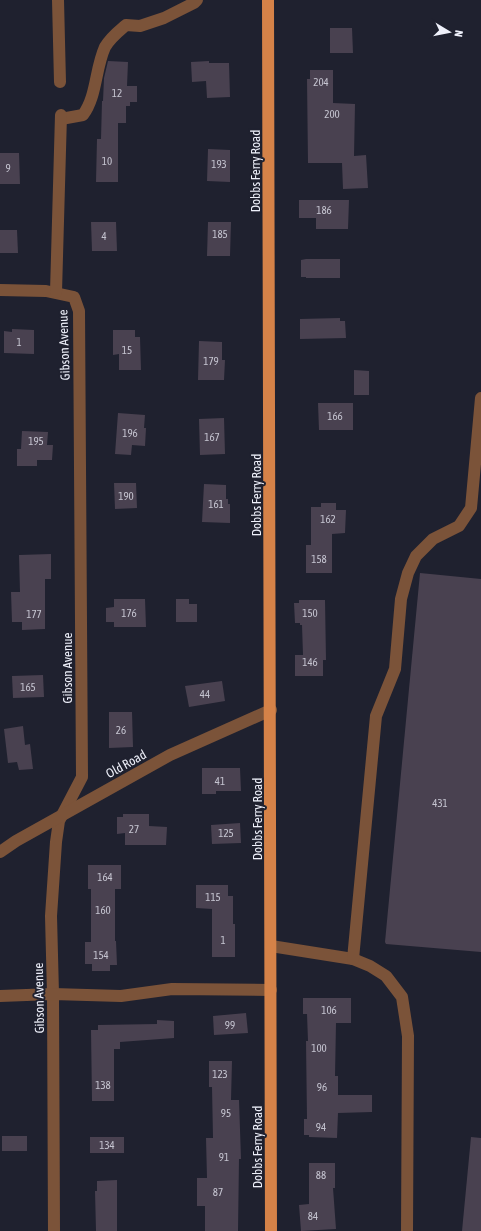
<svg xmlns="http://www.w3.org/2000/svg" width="481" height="1231" font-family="'Asap Condensed',sans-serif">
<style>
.building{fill:#494150}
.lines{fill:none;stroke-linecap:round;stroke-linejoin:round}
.minor{stroke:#7b5339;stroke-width:12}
.major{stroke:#d58248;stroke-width:12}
.labels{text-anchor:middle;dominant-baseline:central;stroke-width:4;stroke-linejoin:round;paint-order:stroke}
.number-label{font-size:11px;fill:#c5c4d0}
.street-label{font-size:13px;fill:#eef0fa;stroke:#1f212f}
</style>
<rect width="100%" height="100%" fill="#1f212f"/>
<g class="building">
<polygon points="330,28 352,28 353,53 330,53"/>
<polygon points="108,61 128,62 127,86 137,86 137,102 130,102 130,106 126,106 126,123 118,123 118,182 96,182 97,139 101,139 102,101 103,101 104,78"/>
<polygon points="209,61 209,63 229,63 230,97 207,98 206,81 192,82 191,62"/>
<polygon points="310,70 333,70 333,103 355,104 354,156 366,155 368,188 343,189 342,163 308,163 307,79 310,79"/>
<polygon points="208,149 230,150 230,182 207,181"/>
<polygon points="0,153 19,153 20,184 0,184"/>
<polygon points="299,200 349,200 348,229 316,229 316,218 299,218"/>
<polygon points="91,222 116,222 117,251 92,251"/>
<polygon points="208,222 231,222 230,256 207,256"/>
<polygon points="0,230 17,230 18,253 0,253"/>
<polygon points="306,259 340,259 340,278 306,278 306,277 301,277 301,260"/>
<polygon points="340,318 340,321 345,321 346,338 300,339 300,319"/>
<polygon points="12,329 34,330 34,354 4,353 4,331 12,332"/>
<polygon points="113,330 135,330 135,337 140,337 141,370 119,370 119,354 113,355"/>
<polygon points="199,341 222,342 222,360 225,360 224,380 198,380"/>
<polygon points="354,370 369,371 369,395 354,395"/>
<polygon points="318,403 353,403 353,430 319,430"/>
<polygon points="118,413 145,415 144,428 146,428 145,446 132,445 131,455 115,454"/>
<polygon points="224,418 225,454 200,455 199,419"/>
<polygon points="22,431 48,432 47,445 53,445 52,460 37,460 37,466 17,466 17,449 21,449"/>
<polygon points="114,483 136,483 137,508 115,509"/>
<polygon points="204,484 226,485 226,499 228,499 228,504 230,504 230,523 202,522"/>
<polygon points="321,503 336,503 336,510 346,510 345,533 332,534 332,573 306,573 306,545 311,545 311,507 321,507"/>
<polygon points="51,554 51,579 45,579 45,629 22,630 22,622 12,622 11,592 20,592 19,555"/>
<polygon points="420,573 481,579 481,952 386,944 385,942"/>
<polygon points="114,599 145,599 146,627 114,627 114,622 106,622 106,608 114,607"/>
<polygon points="176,599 189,599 189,604 197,604 197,622 176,622"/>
<polygon points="299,600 325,600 326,660 323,660 323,676 295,676 295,655 303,655 302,625 300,625 300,623 295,623 294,603 299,603"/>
<polygon points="43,675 44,697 13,698 12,676"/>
<polygon points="222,681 225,701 189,707 185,686"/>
<polygon points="109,712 132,712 133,747 109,748"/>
<polygon points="23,726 25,745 30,744 33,769 19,770 17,762 8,763 4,729"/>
<polygon points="202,768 240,768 241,791 216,791 216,794 202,794"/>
<polygon points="123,814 149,814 149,826 167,827 166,845 125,845 125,833 117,834 117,817 123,817"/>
<polygon points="240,823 241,843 212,844 211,825"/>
<polygon points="88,865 121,865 121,889 115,889 115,941 116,941 117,965 110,965 110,971 92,971 92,964 85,964 85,942 91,942 91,889 88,889"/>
<polygon points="196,885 228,885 228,896 233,896 233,924 235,924 235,957 212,957 212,909 196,908"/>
<polygon points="303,998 351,998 351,1023 336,1023 335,1076 338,1076 338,1095 372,1095 372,1112 338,1113 337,1138 309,1137 309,1135 304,1135 304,1119 307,1119 306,1041 308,1041 307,1014 303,1014"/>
<polygon points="246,1013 248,1033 214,1035 213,1016"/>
<polygon points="157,1020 174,1021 174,1038 120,1042 120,1049 114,1049 114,1101 92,1101 91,1030 98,1030 98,1025 157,1024"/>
<polygon points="209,1061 232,1061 231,1100 239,1100 241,1159 239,1159 238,1231 205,1231 205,1206 197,1206 197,1178 207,1178 206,1138 213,1138 212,1087 209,1087"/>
<rect x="2" y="1136" width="25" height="15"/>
<rect x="90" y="1137" width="34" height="16"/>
<polygon points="471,1137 481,1138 481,1231 462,1231"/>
<polygon points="309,1163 335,1163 335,1188 333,1188 336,1229 301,1231 299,1205 309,1204"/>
<polygon points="117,1180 117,1231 96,1231 95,1191 97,1191 97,1181"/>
</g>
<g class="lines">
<g class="minor">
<polyline points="58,0 60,82"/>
<path d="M61,119L83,115C97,96 95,69 105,47C110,38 119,31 126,25L140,26L164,18L194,3L197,0"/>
<polyline points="0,290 46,291 74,297 79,311 82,777 59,821 56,842 51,916 53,994 54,1231"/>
<polyline points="56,292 61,115"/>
<polyline points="0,852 16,841 170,755 271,710"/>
<polyline points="271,946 353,959 370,966 386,976 402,997 408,1036 407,1231"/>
<polyline points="353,959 376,716 395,669 401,599 408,573 416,556 433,539 459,526 471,508 481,398"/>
<polyline points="0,996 53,994 121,996 172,989 271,990"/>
</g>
<polyline class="major" points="268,0 271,1231"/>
</g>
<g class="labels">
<g class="number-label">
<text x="321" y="82">204</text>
<text x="117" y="93">12</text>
<text x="332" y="114">200</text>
<text x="107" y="161">10</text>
<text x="219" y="164">193</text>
<text x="8" y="168">9</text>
<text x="324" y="210">186</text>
<text x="220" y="234">185</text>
<text x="104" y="236">4</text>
<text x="19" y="342">1</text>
<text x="127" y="350">15</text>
<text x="211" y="361">179</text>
<text x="335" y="416">166</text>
<text x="130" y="433">196</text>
<text x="212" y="437">167</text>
<text x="36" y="441">195</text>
<text x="126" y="496">190</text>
<text x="216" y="504">161</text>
<text x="328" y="519">162</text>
<text x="319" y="559">158</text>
<text x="129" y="613">176</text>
<text x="310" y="613">150</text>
<text x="34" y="614">177</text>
<text x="310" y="662">146</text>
<text x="28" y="687">165</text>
<text x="205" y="694">44</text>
<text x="121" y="730">26</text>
<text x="220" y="781">41</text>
<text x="440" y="803">431</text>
<text x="134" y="829">27</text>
<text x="226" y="833">125</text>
<text x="105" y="877">164</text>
<text x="213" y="897">115</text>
<text x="103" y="910">160</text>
<text x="223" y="940">1</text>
<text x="101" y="955">154</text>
<text x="329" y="1010">106</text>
<text x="230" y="1025">99</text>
<text x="319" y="1048">100</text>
<text x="220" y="1074">123</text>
<text x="103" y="1085">138</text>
<text x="322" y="1087">96</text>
<text x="226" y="1113">95</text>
<text x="321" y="1127">94</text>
<text x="107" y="1145">134</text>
<text x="224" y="1157">91</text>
<text x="321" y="1175">88</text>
<text x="218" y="1192">87</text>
<text x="313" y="1216">84</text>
</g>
<g class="street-label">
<text transform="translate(255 171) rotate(-90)">Dobbs Ferry Road</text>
<text transform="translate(64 345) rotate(-92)">Gibson Avenue</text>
<text transform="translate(256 495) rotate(-90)">Dobbs Ferry Road</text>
<text transform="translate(67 668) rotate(-90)">Gibson Avenue</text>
<text transform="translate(126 764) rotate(-29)">Old Road</text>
<text transform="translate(257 819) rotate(-90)">Dobbs Ferry Road</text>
<text transform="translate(39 998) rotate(-91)">Gibson Avenue</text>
<text transform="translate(257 1147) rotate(-90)">Dobbs Ferry Road</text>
</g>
</g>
<g transform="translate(449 32) rotate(100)" stroke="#1f212f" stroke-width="3" paint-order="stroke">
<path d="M0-3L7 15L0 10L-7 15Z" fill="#eef0fa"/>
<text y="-6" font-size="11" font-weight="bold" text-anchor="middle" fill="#eef0fa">N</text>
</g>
</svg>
